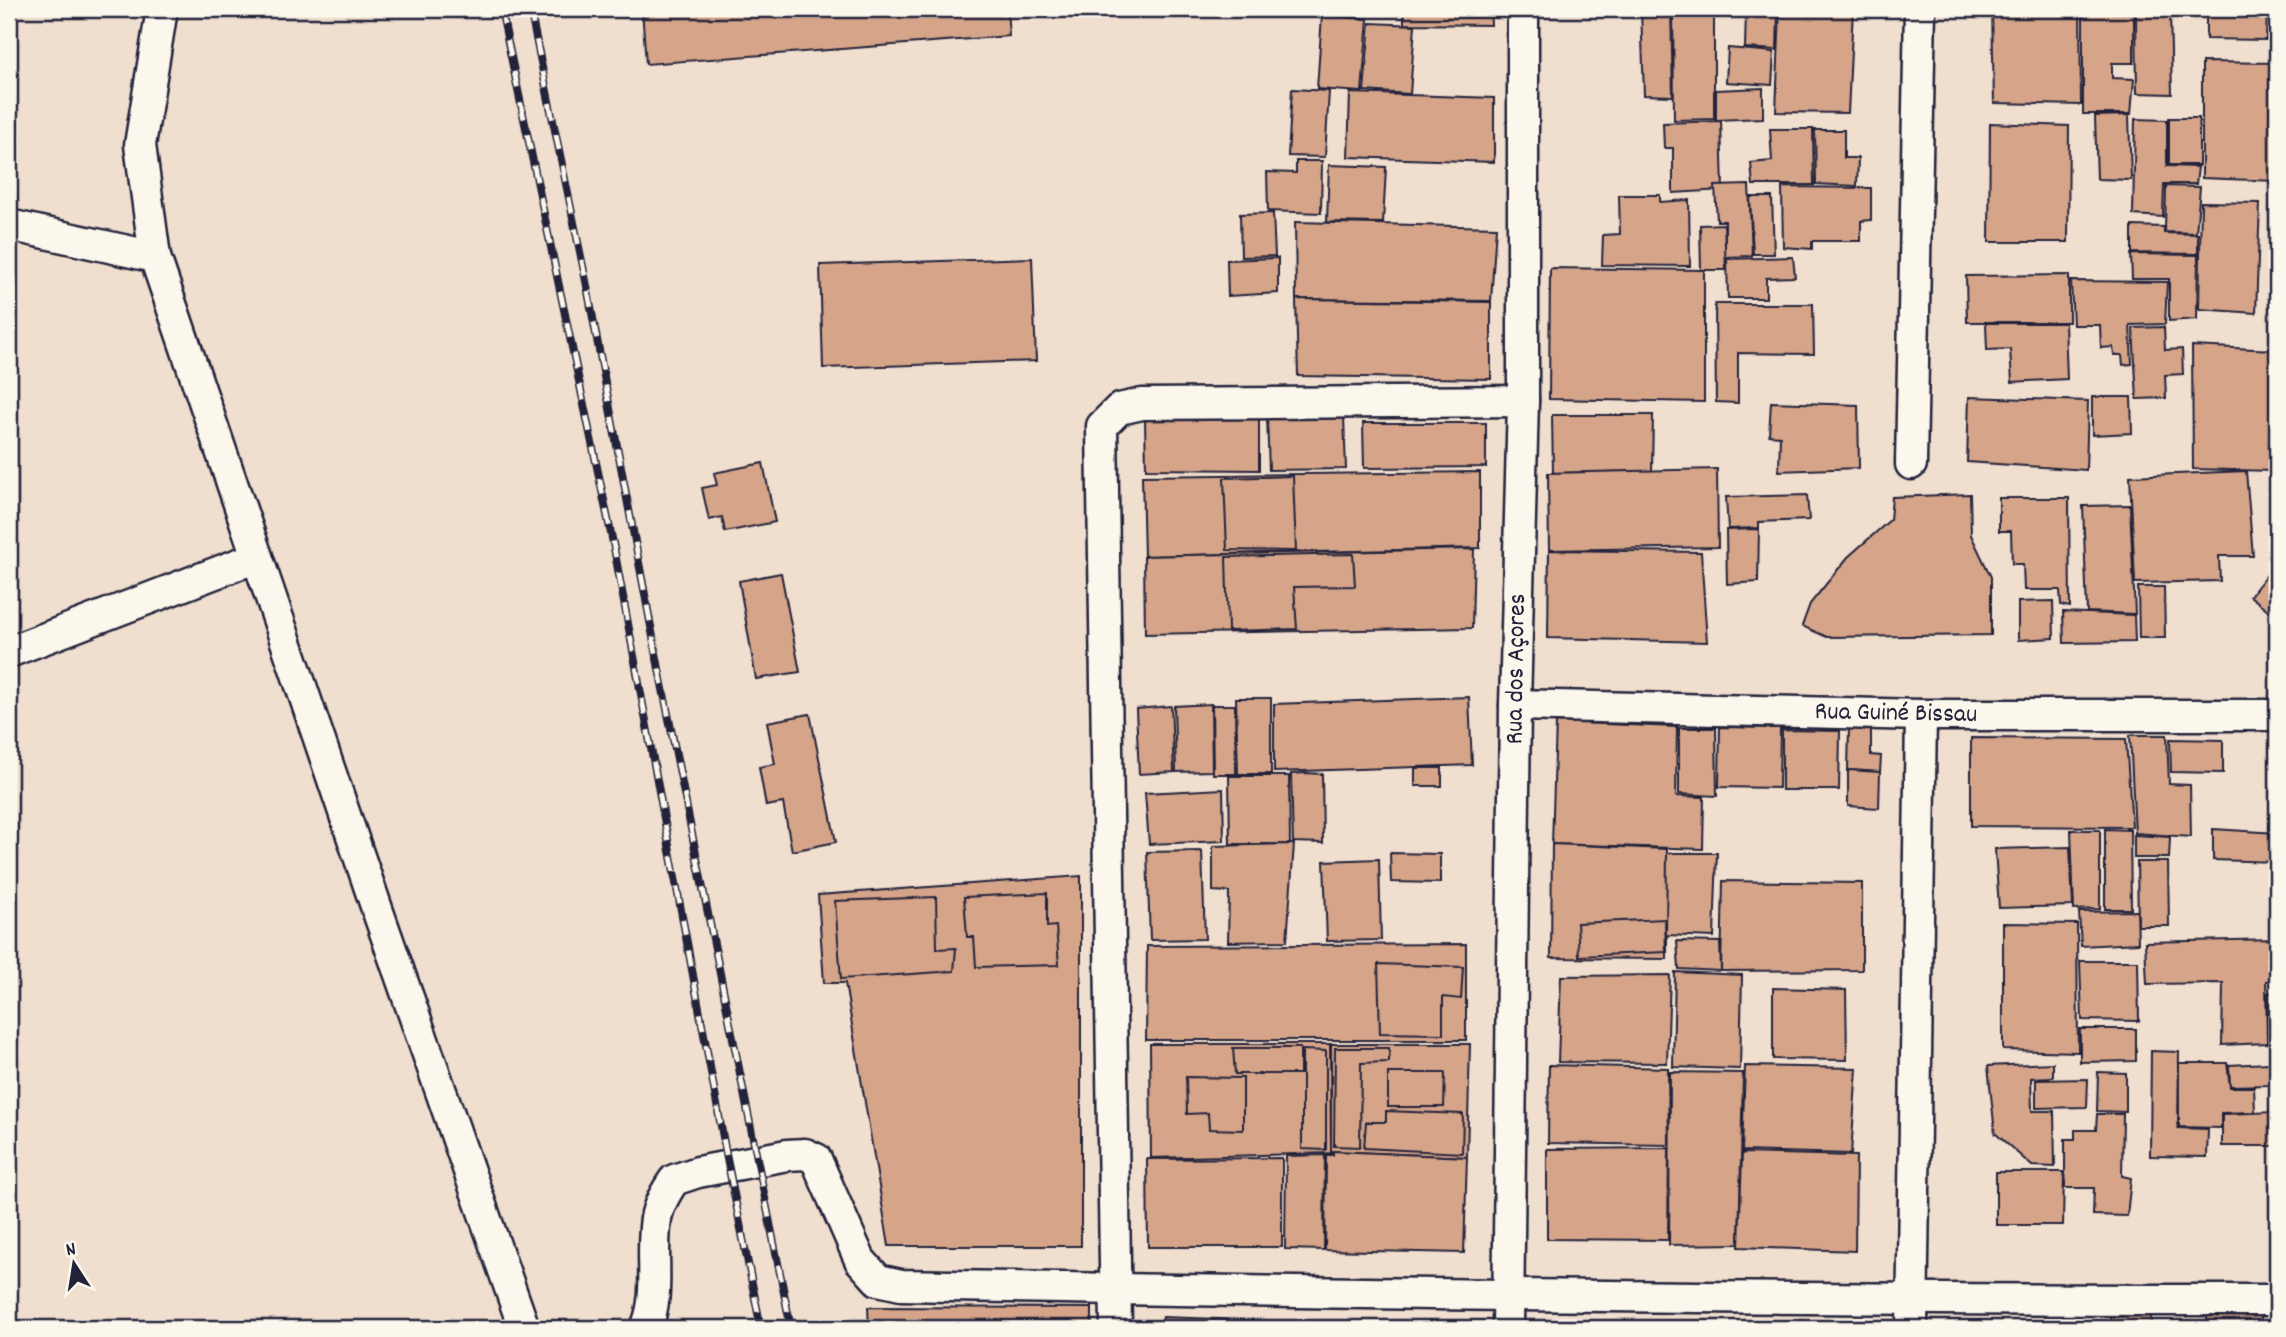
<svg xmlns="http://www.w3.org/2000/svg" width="2286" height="1337" font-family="Dekko,sans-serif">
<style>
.building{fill:#d6a589;stroke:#22223b;stroke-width:2}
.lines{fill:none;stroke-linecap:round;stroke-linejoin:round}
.minor-casing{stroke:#22223b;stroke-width:35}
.minor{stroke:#fbf7ec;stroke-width:30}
.rail-casing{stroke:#22223b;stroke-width:8}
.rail{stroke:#fbf7ec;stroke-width:5;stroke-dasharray:16;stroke-linecap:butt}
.labels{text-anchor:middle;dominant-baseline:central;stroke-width:5;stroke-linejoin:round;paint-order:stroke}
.street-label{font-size:26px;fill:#22223b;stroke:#fbf7ec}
</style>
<rect width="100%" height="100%" fill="#f0dece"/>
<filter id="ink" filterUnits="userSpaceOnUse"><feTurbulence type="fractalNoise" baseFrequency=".0143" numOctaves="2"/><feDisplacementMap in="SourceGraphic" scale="14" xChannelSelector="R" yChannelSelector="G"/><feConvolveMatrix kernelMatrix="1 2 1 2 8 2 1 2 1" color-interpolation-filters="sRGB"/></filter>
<g filter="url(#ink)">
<g class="building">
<polygon points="642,9 1007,9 1009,36 646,64"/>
<polygon points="1404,9 1490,9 1491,25 1404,24"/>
<polygon points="1641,9 1671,9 1673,96 1644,95"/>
<polygon points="1673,9 1714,9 1714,119 1674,120"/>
<polygon points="1746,9 1778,9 1777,50 1745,48"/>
<polygon points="1780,9 1853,9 1848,113 1776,112"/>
<polygon points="1992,9 2080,9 2081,105 1994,103"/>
<polygon points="2206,9 2267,9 2266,40 2206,39"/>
<polygon points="2083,11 2134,13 2134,63 2112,63 2112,78 2134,79 2131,114 2083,114"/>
<polygon points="2170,11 2172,94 2137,93 2136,12"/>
<polygon points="1322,15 1368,19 1362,92 1317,89"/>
<polygon points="1370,23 1415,25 1410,94 1364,91"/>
<polygon points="1728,48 1774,52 1772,85 1726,82"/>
<polygon points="2202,62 2277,63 2277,181 2202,178"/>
<polygon points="1763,88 1763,118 1716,120 1716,90"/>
<polygon points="1292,89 1329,91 1325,157 1288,156"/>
<polygon points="1350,93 1494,98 1494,162 1348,157"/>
<polygon points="2129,115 2131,180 2097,179 2095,116"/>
<rect x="2169" y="118" width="30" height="47"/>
<polygon points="2135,119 2167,120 2167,166 2198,167 2196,184 2164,184 2163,217 2133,215"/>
<polygon points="1721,121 1723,190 1673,193 1673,148 1664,148 1663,123"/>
<polygon points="1990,123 2069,126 2068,242 1989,242"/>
<polygon points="1770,129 1813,129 1814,185 1753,185 1751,163 1772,161"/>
<polygon points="1815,130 1844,130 1844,158 1858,158 1857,186 1816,184"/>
<polygon points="1296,161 1322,161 1321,213 1268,211 1267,172 1296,173"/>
<polygon points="1329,165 1386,167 1383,223 1327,222"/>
<polygon points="1749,185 1752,256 1725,257 1725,221 1717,221 1715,186"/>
<polygon points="2166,186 2200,187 2196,233 2165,232"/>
<polygon points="1782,187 1871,188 1871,220 1861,221 1861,241 1812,241 1812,249 1783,247"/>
<polygon points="1619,195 1660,195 1660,202 1689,200 1690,266 1602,265 1603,235 1620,234"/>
<polygon points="1750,197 1772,197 1774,254 1753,254"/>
<polygon points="2201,202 2260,203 2256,313 2199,309"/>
<polygon points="1273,213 1275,256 1241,257 1240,214"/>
<polygon points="1295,222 1496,227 1491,301 1296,299"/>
<polygon points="1724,224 1726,270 1701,270 1700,225"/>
<polygon points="2132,226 2164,227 2164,233 2198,234 2198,254 2132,253"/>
<polygon points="2131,254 2198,255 2197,319 2169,321 2169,279 2132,279"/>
<polygon points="1793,257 1795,277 1766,278 1766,298 1728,298 1727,259"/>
<polygon points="1032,258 1036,361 823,368 820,265"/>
<polygon points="1278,258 1278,293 1228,296 1227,260"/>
<polygon points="1550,268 1704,270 1704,402 1549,399"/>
<polygon points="2069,275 2069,322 1967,322 1966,276"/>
<polygon points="2071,281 2167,282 2165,324 2130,325 2132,364 2123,365 2122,355 2114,355 2113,347 2101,348 2100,325 2073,325"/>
<polygon points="1296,299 1491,302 1491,379 1298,376"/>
<polygon points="1715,304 1813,304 1814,354 1738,353 1738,403 1716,402"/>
<polygon points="1986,323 2065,323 2067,379 2012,382 2010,349 1987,350"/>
<polygon points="2164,327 2165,350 2182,349 2183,374 2165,375 2166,398 2137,399 2133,328"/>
<polygon points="2192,346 2274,350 2274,471 2193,469"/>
<polygon points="1969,397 2088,401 2086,470 1967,462"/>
<polygon points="2092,397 2131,397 2132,433 2092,435"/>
<polygon points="1771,402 1858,405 1859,468 1779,471 1780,436 1769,435"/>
<polygon points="1552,415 1653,415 1652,471 1553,473"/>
<polygon points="1267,417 1344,417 1346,469 1269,470"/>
<polygon points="1259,418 1259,470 1146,469 1145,420"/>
<polygon points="1363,423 1486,423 1486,467 1364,468"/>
<polygon points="763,463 775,522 725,532 722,517 709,520 702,488 717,485 714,473"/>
<polygon points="1717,469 1718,547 1549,550 1548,473"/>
<polygon points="2246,471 2253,556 2219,556 2220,581 2135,583 2130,476"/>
<polygon points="1480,472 1480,548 1144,556 1142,476"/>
<polygon points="1293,476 1296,551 1227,550 1224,478"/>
<polygon points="1970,494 1971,535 1991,577 1991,635 1827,637 1802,626 1810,604 1848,557 1890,520 1892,497"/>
<polygon points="1807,495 1809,520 1759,522 1759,528 1728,529 1726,497"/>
<polygon points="1999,498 2069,498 2070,607 2061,605 2060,590 2024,590 2023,564 2012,564 2011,531 1999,531"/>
<polygon points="2130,505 2135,614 2087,612 2083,506"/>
<polygon points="1759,529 1758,582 1727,584 1726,530"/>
<polygon points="1474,549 1472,628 1145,634 1144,556"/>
<polygon points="1549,550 1701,552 1707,642 1548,638"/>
<polygon points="1353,554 1355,586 1294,587 1297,629 1228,631 1226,557"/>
<polygon points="2277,562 2277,617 2250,596"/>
<polygon points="781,573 800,672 756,679 739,581"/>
<polygon points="2138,587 2164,587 2165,638 2139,638"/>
<polygon points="2053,601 2054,638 2018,640 2018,602"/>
<polygon points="2063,612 2134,615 2135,642 2064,643"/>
<polygon points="1469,697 1472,765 1274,772 1274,704"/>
<polygon points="1236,698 1271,698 1271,774 1238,774"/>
<polygon points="1211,704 1212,771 1176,772 1174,706"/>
<polygon points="1212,705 1235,705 1236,774 1213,774"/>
<polygon points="1171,706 1174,772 1139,774 1136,709"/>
<polygon points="810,714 836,842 792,851 783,803 766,806 759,767 775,764 767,722"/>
<polygon points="1556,722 1677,727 1676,796 1704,797 1703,849 1552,844"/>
<polygon points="1720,727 1780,728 1779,788 1719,787"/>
<polygon points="1679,728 1716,728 1717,796 1679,794"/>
<polygon points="1849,728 1871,730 1871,755 1881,756 1880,772 1848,770"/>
<polygon points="1782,730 1840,731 1839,790 1782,790"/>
<polygon points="2130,735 2167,735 2169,784 2190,785 2191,837 2135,833"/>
<polygon points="1971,738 2126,739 2132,827 1971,826"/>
<polygon points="2170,739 2223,740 2223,773 2171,772"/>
<rect x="1415" y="768" width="27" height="18"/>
<polygon points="1848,770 1880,772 1879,808 1848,806"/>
<polygon points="1305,773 1322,774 1323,843 1293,842 1291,774"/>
<polygon points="1229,776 1289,776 1290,844 1230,844"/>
<polygon points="1223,789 1224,841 1149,844 1145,793"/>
<polygon points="2105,829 2130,830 2131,909 2105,909"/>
<polygon points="2213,829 2277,833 2277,862 2213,860"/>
<polygon points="2071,830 2100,830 2100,909 2074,910"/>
<polygon points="2134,835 2170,837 2169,858 2134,858"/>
<polygon points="1294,844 1287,941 1228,942 1229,892 1213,891 1213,846"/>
<polygon points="1552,844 1667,849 1667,959 1551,958"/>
<polygon points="2070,847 2073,906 1999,908 1995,849"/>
<polygon points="1202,851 1205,939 1150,940 1147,852"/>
<polygon points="1390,853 1440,854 1440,883 1391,882"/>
<polygon points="1667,853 1717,853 1714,937 1666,935"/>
<polygon points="1379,859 1381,940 1327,941 1324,861"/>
<polygon points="2137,862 2168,862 2169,926 2138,926"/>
<polygon points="1081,876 1081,1246 889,1246 845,983 824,983 818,895"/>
<polygon points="1723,881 1862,883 1862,970 1721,971"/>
<polygon points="1047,893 1047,927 1056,926 1059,965 976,967 974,937 967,937 964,897"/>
<polygon points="936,897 937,949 956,948 954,971 841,979 835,901"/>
<polygon points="2137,911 2138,943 2081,946 2079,912"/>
<polygon points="1665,919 1666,952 1579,956 1577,923"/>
<polygon points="2003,923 2077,924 2078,1052 2003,1050"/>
<polygon points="2277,939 2277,980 2266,981 2267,1043 2222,1045 2223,983 2147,984 2145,942"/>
<polygon points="1677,941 1720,942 1721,971 1679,969"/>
<polygon points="1466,944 1466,1040 1146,1040 1147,946"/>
<polygon points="2080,961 2138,961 2139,1021 2082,1020"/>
<polygon points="1378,964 1463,967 1461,999 1443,997 1443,1034 1380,1033"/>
<polygon points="1675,972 1742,975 1740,1069 1673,1067"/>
<polygon points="1670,975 1667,1063 1558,1062 1561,976"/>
<polygon points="1773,988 1846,990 1847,1060 1773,1059"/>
<polygon points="2277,992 2277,1043 2268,1043 2268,993"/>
<polygon points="2080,1029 2136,1029 2136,1061 2080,1062"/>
<polygon points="1150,1044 1330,1044 1331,1153 1151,1158"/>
<polygon points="1331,1044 1470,1044 1467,1157 1331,1151"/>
<polygon points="1233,1048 1300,1048 1300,1074 1235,1074"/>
<polygon points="1335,1048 1389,1048 1389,1062 1361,1063 1360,1147 1334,1146"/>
<polygon points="1302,1050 1326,1051 1326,1150 1302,1149"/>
<polygon points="2151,1051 2179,1052 2178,1128 2208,1129 2207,1157 2150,1156"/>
<polygon points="2053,1063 2053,1077 2031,1078 2032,1111 2054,1111 2055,1167 2032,1166 1995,1133 1988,1066"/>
<polygon points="2179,1063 2227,1063 2230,1087 2254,1087 2255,1112 2221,1113 2221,1128 2179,1127"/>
<polygon points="2269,1063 2270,1085 2230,1086 2229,1065"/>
<polygon points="1549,1065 1668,1068 1669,1145 1548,1143"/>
<polygon points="1745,1066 1857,1068 1851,1154 1742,1151"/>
<polygon points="1670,1072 1743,1073 1739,1244 1669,1245"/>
<polygon points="2098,1072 2126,1073 2126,1112 2097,1111"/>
<polygon points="1388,1073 1445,1073 1444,1107 1388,1107"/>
<polygon points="1186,1077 1243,1078 1243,1130 1209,1129 1208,1113 1187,1114"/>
<polygon points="2088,1079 2087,1107 2036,1108 2036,1080"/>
<polygon points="1386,1111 1463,1114 1462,1153 1364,1148 1366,1122 1386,1122"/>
<polygon points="2277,1112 2277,1146 2222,1146 2222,1114"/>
<polygon points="2097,1114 2123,1114 2122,1176 2131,1178 2127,1216 2093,1215 2094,1188 2065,1188 2065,1139 2075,1139 2075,1130 2096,1130"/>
<polygon points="1669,1148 1668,1240 1547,1239 1547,1149"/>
<polygon points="1333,1151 1467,1157 1464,1253 1325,1250 1326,1155 1333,1155"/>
<polygon points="1742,1153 1856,1156 1855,1251 1739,1247"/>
<polygon points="1325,1155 1324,1250 1285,1249 1286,1156"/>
<polygon points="1282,1158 1282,1247 1148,1247 1147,1159"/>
<polygon points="1996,1172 2064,1172 2063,1225 1996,1225"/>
<polygon points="868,1307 1092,1308 1092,1328 869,1328"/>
<rect x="2207" y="1307" width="54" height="21"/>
<polygon points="2151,1316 2151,1328 2111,1328 2111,1317"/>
<polygon points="1163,1317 1303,1322 1303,1328 1162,1328"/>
<polygon points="1659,1325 1659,1328 1569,1328 1569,1326"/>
<polygon points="1844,1325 1844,1328 1769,1328"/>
</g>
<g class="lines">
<defs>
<g id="minor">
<polyline points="162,9 140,145 155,257 377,909 524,1328"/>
<polyline points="9,225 155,257"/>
<polyline points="1911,464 1920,9"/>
<polyline points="9,652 257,557"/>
<polyline points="1515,705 1921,715 2277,715"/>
<path d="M646,1328C661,1294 650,1255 656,1219C658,1205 666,1192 674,1180L698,1172L787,1155L805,1154L816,1159L860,1260L878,1280L901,1285C1360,1294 1818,1300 2277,1300"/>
<polyline points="1116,1328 1102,426 1119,409 1142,404 1523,401"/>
<polyline points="1508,1328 1515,705 1523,401 1523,9"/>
<polyline points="1912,1328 1921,715"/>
</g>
</defs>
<use href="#minor" class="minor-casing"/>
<use href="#minor" class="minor"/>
<defs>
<g id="rail">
<polyline points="501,9 614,548 727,1159 761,1328"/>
<polyline points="530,9 586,281 659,669 791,1328"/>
</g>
</defs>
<use href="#rail" class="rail-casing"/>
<use href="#rail" class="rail"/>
</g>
</g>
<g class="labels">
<g class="street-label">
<text transform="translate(1517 669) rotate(-89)">Rua dos Açores</text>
<text transform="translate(1896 714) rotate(1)">Rua Guiné Bissau</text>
</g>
</g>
<rect width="2286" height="1337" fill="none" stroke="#fbf7ec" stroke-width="35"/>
<rect x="18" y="18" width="2251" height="1302" fill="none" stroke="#22223b" stroke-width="2.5" filter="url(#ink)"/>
<g transform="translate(74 1264) rotate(348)" stroke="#fbf7ec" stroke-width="5" paint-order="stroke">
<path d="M0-5L12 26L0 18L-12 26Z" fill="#22223b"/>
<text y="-10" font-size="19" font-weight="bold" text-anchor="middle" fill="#22223b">N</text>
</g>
</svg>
